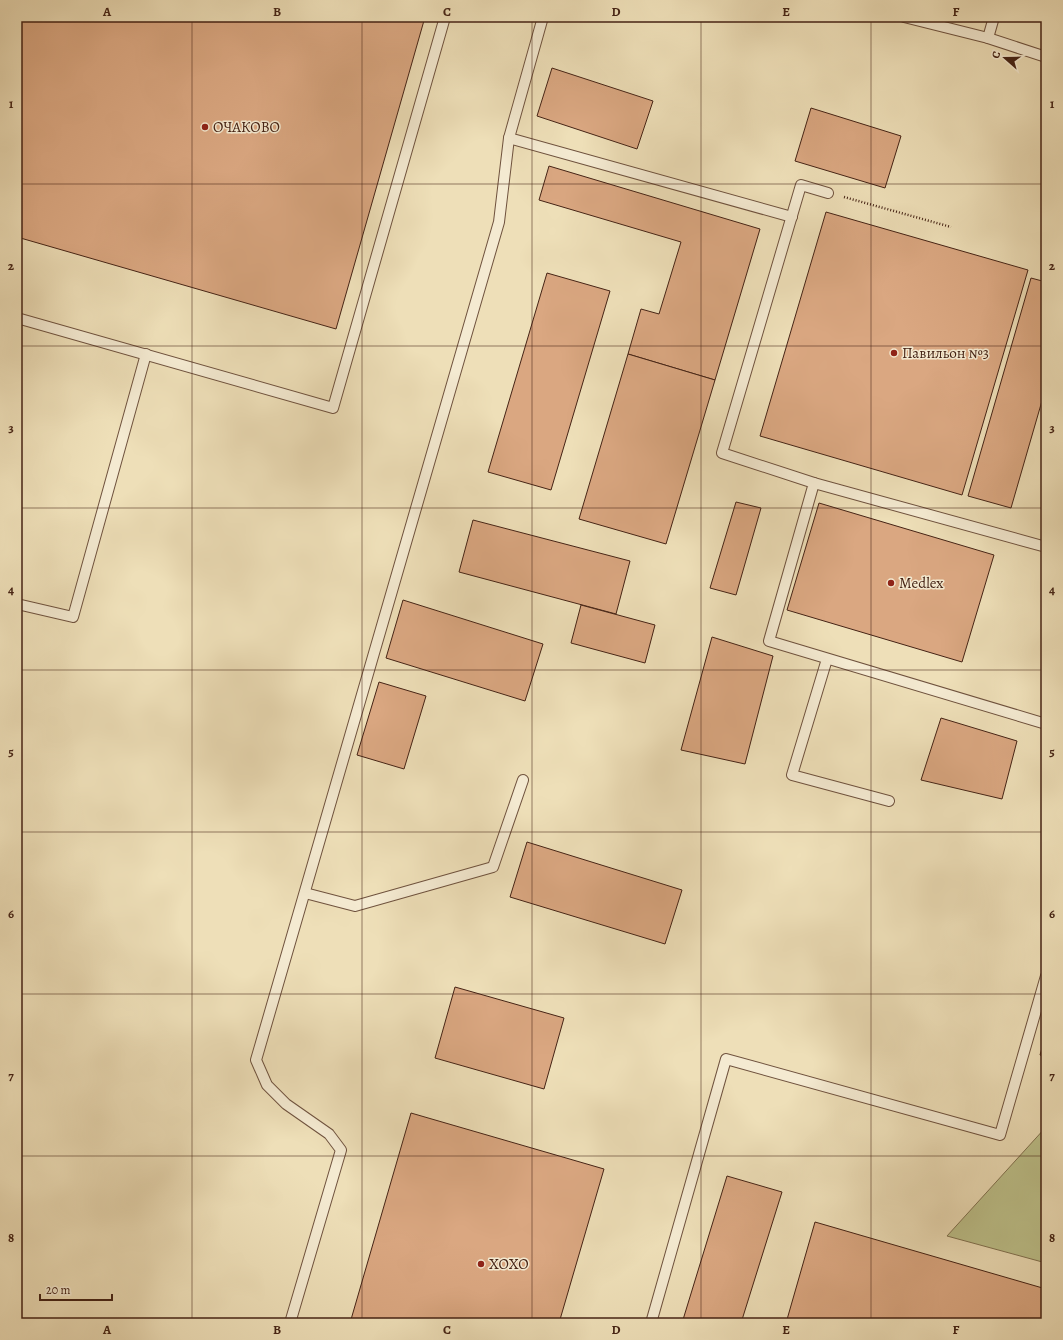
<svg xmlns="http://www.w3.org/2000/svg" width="1063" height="1340" font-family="Alegreya,serif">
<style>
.green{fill:#bdc18b;stroke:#817250}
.building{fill:#daa781;stroke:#452315}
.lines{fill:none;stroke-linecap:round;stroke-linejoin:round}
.service-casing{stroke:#6f523e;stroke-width:12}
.path{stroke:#452315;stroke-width:2.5;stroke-dasharray:1 2;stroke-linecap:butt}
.service{stroke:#f4ead1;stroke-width:10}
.grid{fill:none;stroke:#452315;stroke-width:1;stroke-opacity:0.55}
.poi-dot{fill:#8f2418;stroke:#f4ead1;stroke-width:1.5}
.labels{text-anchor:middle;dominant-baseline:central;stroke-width:3;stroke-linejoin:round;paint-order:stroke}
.poi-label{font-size:15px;fill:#452315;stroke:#f4ead1;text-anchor:start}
.neatline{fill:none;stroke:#452315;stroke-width:1.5}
.grid-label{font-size:13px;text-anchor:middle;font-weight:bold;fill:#452315}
</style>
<rect width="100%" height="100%" fill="#eedfb8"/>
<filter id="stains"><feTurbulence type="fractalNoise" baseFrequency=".005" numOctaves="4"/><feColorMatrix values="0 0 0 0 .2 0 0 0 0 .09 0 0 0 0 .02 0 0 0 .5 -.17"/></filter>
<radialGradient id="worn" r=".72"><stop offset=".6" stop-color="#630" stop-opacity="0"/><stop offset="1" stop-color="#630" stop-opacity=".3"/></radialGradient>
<polygon class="green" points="1046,1127 1046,1263 947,1236"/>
<g class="building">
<polygon points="17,17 425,17 336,329 17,237"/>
<polygon points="552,68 653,101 637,149 537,116"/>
<polygon points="811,108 901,136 885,188 795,161"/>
<polygon points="549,166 760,229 715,380 628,354 641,309 659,314 681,242 539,200"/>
<polygon points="826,212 1028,270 962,495 760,436"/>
<polygon points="547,273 610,291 551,490 488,472"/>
<polygon points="1031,278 1046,282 1046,387 1011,508 968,496"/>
<polygon points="628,354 715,380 666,544 579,519"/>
<polygon points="736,502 761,508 736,595 710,588"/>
<polygon points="819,503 994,555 962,662 787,610"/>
<polygon points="473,520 630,561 616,614 459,572"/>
<polygon points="403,600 543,644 525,701 386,658"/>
<polygon points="581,605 655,625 645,663 571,643"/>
<polygon points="712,637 773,656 745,764 681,750"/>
<polygon points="379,682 426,696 404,769 357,755"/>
<polygon points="941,718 1017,741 1002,799 921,780"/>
<polygon points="527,842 682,890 665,944 510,897"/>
<polygon points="455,987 564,1018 544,1089 435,1058"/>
<polygon points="1046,1034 1046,1057 1040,1055"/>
<polygon points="411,1113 604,1169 559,1323 350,1323"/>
<polygon points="727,1176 782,1192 741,1323 682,1323"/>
<polygon points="815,1222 1046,1289 1046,1323 786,1323"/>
</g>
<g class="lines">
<defs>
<g id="service">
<polyline points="543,17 509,138 792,217"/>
<polyline points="904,17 988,38 1046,57"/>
<polyline points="988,38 994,17"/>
<polyline points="828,193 801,185 722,453 814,483 769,641 1046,724"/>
<polyline points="17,318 333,408 445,17"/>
<polyline points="814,483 1046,547"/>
<polyline points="17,604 73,617 146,354"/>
<polyline points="827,659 792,775 889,801"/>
<polyline points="305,893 355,906 493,867 523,780"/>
<polyline points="290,1323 341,1150 329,1134 286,1104 267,1085 256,1060 499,222 509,138"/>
<polyline points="651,1323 726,1059 1000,1135 1046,976"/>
</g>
</defs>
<use href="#service" class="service-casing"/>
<polyline class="path" points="844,197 951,227"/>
<use href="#service" class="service"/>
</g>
<path class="grid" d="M192,17V1323M362,17V1323M532,17V1323M701,17V1323M871,17V1323M17,184H1046M17,346H1046M17,508H1046M17,670H1046M17,832H1046M17,994H1046M17,1156H1046"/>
<g class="poi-dot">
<circle cx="205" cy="127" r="4"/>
<circle cx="894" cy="353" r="4"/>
<circle cx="891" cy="583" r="4"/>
<circle cx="481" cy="1264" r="4"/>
</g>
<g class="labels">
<g class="poi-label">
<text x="213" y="127">ОЧАКОВО</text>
<text x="902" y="353">Павильон №3</text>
<text x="899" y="583">Medlex</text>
<text x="489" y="1264">XOXO</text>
</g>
</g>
<rect width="1063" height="1340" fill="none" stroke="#eedfb8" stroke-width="44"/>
<g transform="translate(1005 58) rotate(290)" stroke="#f4ead1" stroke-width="3" paint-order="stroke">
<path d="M0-3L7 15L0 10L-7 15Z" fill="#452315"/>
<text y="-6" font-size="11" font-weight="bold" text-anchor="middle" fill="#452315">С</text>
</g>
<path d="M40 1294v6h72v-6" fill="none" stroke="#452315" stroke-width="2"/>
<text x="46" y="1294" font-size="12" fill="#452315" stroke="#f4ead1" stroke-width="3" paint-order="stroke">20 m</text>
<rect x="22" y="22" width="1019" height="1296" class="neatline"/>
<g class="grid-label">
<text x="107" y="16">A</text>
<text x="277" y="16">B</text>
<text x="447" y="16">C</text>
<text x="616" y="16">D</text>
<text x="786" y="16">E</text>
<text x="956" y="16">F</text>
<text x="11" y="108">1</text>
<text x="1052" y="108">1</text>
<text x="11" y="270">2</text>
<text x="1052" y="270">2</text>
<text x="11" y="432">3</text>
<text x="1052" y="432">3</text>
<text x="11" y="594">4</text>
<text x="1052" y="594">4</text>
<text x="11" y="756">5</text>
<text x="1052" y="756">5</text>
<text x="11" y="918">6</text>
<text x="1052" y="918">6</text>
<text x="11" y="1080">7</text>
<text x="1052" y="1080">7</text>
<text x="11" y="1242">8</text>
<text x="1052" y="1242">8</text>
<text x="107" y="1334">A</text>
<text x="277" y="1334">B</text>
<text x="447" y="1334">C</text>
<text x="616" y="1334">D</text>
<text x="786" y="1334">E</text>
<text x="956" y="1334">F</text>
</g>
<rect width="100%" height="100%" filter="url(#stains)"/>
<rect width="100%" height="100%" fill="url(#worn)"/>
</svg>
